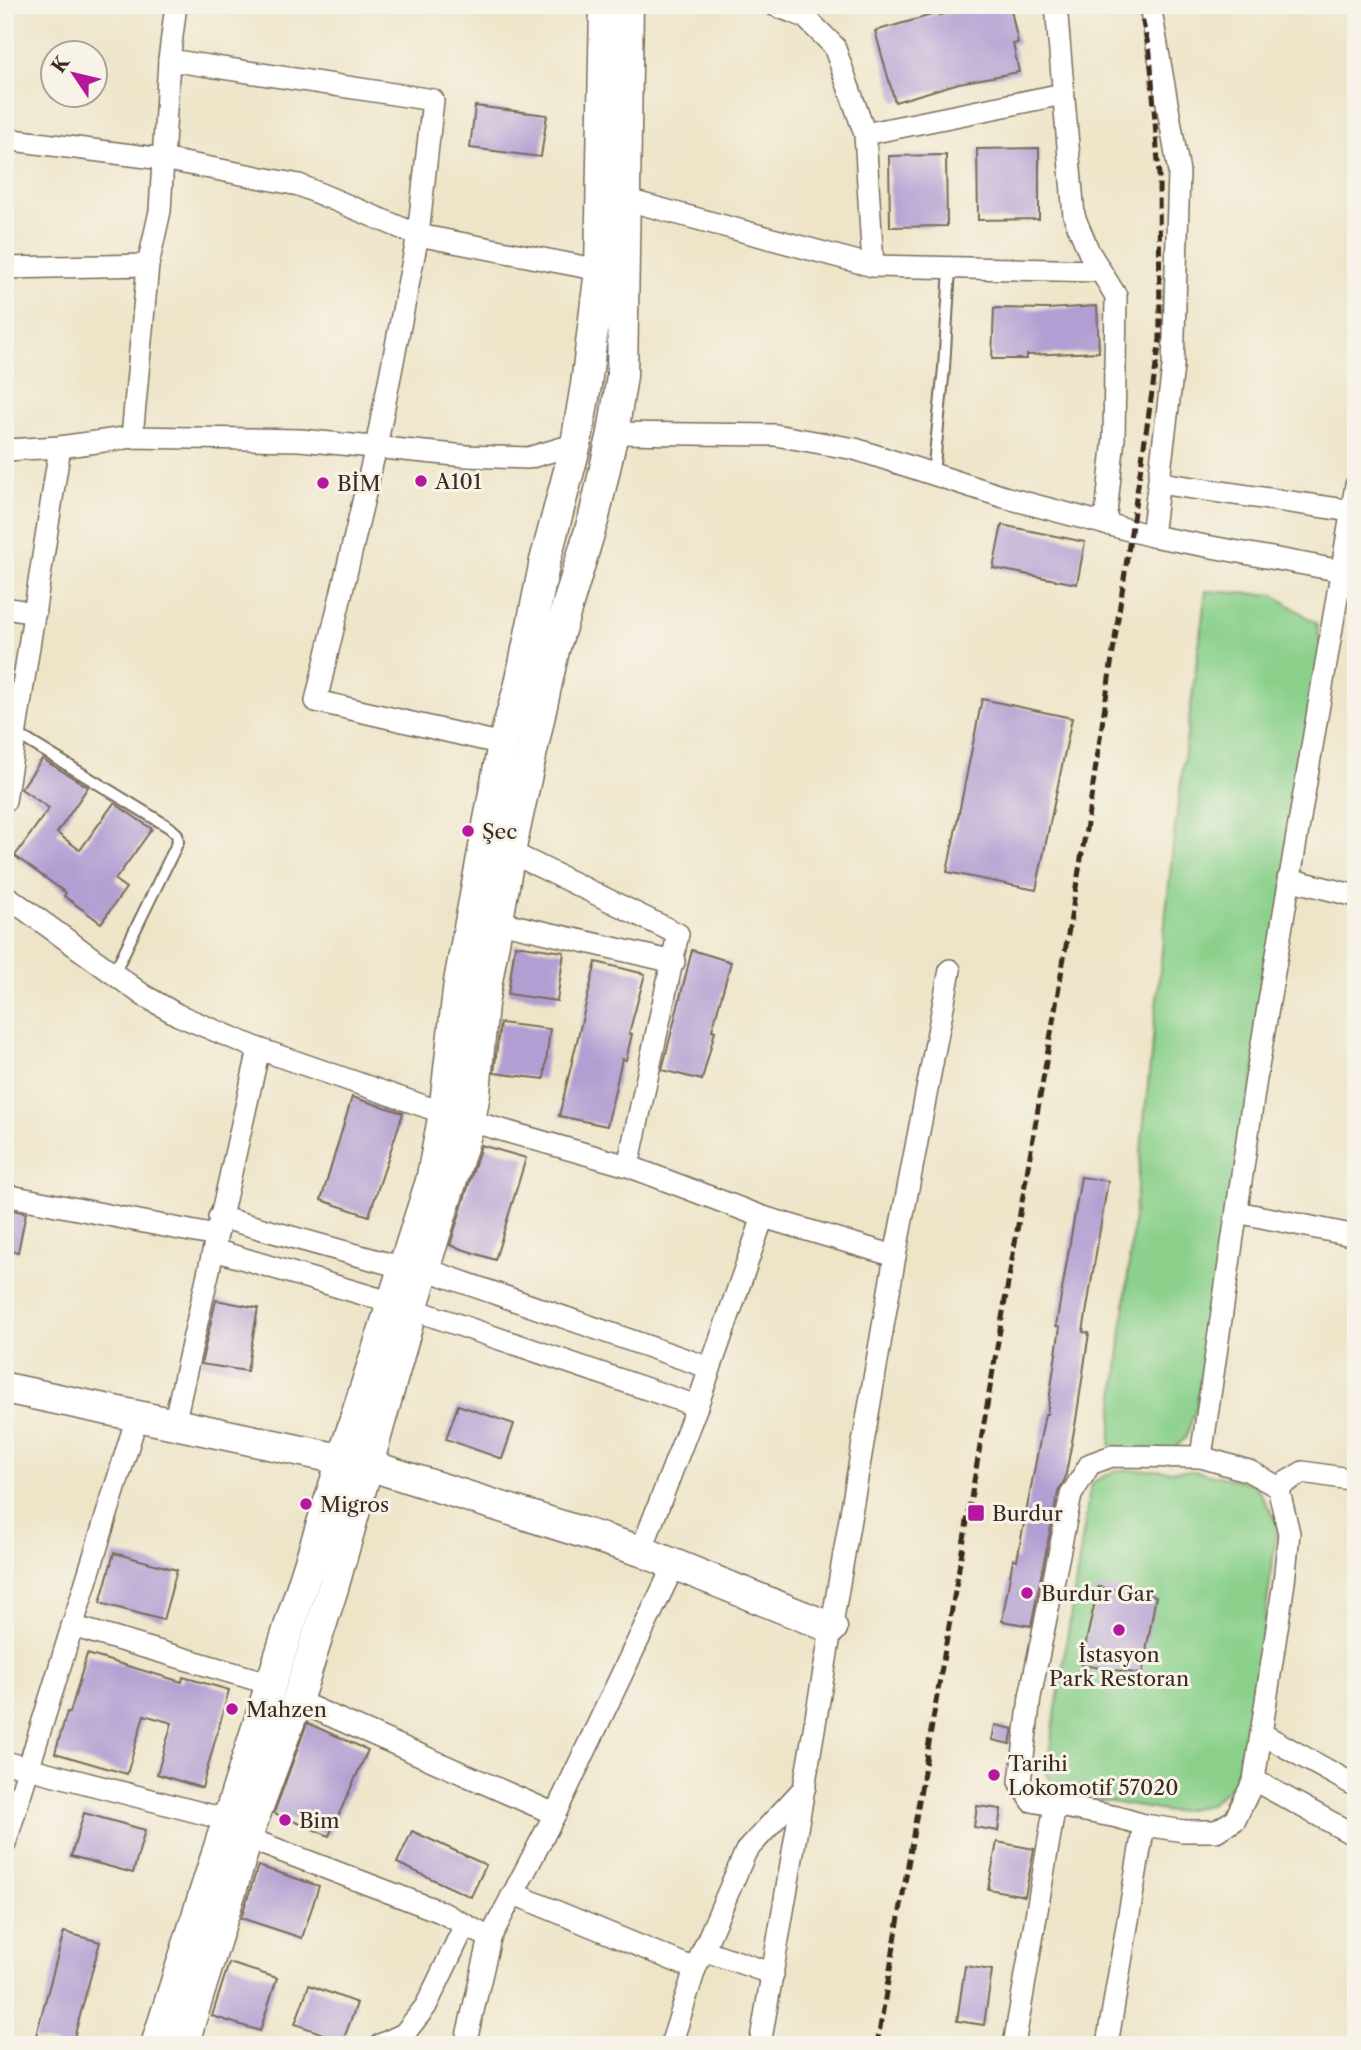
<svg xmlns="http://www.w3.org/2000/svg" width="1361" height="2050" font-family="'Libre Caslon Text',serif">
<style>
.park{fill:#8ad08b;stroke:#627d54;stroke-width:2}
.building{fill:#b19ed2}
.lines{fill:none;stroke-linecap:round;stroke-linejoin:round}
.lane-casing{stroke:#7a6b5a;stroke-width:14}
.street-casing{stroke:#7a6b5a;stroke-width:24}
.secondary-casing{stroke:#7a6b5a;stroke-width:33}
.lane{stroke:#fff;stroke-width:10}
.street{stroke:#fff;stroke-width:21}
.secondary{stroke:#fff;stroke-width:30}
.rail{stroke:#3b2a1e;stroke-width:5;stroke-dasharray:10 5;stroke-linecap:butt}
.poi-dot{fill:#b5179e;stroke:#f7f3e8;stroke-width:2.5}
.labels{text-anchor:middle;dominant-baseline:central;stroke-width:6;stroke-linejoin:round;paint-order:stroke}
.poi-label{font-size:21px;fill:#3b2a1e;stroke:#f7f3e8;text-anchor:start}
</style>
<rect width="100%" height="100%" fill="#f7f3e8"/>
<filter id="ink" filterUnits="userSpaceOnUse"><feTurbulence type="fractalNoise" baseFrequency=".0143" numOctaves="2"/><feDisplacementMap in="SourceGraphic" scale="14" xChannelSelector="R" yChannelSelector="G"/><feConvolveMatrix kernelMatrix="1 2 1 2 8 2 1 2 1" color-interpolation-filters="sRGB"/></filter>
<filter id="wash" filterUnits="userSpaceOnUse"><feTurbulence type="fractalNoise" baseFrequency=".00686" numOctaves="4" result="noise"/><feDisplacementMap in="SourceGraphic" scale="28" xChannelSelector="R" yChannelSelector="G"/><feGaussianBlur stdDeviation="1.57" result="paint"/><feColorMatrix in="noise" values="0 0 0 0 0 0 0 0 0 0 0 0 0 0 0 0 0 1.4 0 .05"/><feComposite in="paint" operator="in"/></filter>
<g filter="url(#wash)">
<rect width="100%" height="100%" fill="#eee5c9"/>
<g class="park">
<polygon points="1206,591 1274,595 1316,623 1325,662 1196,1408 1186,1437 1170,1453 1150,1454 1110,1445 1175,827"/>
<polygon points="1116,1470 1194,1471 1254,1484 1278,1523 1259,1662 1235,1783 1209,1805 1170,1812 1063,1794 1046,1774 1091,1483"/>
</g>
<g id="blocks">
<g class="building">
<polygon points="987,5 1010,5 1018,43 1013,44 1019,72 959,83 895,102 875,31 939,13 940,15"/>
<polygon points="475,106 547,115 541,157 470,148"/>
<polygon points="1039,148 1039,219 978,220 977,149"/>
<polygon points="946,155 947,226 890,227 889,156"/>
<polygon points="1097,306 1099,352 1027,355 1027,359 992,359 994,308 1047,309"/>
<polygon points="1002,525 1085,542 1077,584 993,568"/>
<polygon points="982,699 1072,718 1036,890 947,872"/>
<polygon points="42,759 88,787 57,833 80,850 114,803 152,829 115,880 126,888 101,923 64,896 66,893 15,856 49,808 21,789"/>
<polygon points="515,945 564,952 557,1001 508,994"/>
<polygon points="692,950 731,962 712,1030 715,1031 702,1080 662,1070"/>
<polygon points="596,962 645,974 629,1033 632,1034 626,1060 622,1059 607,1126 559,1116"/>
<polygon points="500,1023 550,1029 544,1079 494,1073"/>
<polygon points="352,1097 403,1113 369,1216 321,1200"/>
<polygon points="481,1145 526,1158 495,1260 450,1245"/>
<polygon points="1081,1177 1108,1181 1083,1332 1089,1333 1076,1420 1065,1479 1058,1492 1031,1626 1002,1621 1013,1559 1017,1560 1045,1414 1047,1414 1060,1327 1056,1326"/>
<polygon points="5,1208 26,1213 18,1252 5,1250"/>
<polygon points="216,1300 258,1308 247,1371 201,1364"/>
<polygon points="458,1405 514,1424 502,1459 446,1439"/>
<polygon points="114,1553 177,1570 163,1620 100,1603"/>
<polygon points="1098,1587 1156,1596 1142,1674 1081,1665"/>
<polygon points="87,1654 182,1682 183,1677 229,1690 202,1788 157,1774 172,1723 144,1715 127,1774 55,1753 67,1712 70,1713"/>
<polygon points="307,1723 368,1750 329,1836 274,1813"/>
<polygon points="995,1725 1013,1729 1010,1744 992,1740"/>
<polygon points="977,1806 1001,1809 998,1831 974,1827"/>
<polygon points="84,1813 145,1830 133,1873 71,1856"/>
<polygon points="412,1831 486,1865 471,1897 397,1863"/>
<polygon points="997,1842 1034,1849 1025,1896 988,1889"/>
<polygon points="258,1866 319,1886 302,1938 241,1918"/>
<polygon points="64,1932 100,1942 72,2045 58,2045 35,2039"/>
<polygon points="229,1963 277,1978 260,2031 212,2016"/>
<polygon points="965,1966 992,1970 984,2025 957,2021"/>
<polygon points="309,1985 357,2003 343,2041 295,2024"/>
</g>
</g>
</g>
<g filter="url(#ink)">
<use href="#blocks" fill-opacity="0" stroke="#7a6b5a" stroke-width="2"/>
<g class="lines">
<defs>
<g id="lane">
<polyline points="933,474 944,368 950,268"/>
<polyline points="17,734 169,827 177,834 178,842 114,973"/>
</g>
<g id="street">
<polyline points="774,5 805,17 834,46 865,134 873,266"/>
<polyline points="1056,5 1074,216 1089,252 1116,296 1114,438 1105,524"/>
<polyline points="1150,5 1179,172 1173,367 1152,536"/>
<polyline points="169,60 433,100 418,235 376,447 316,701 503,744"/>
<polyline points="865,134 1063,94"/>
<polyline points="5,139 163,159 299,185 418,235 600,270"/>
<polyline points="627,200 873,266 1100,271"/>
<polyline points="148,265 160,211 169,60 176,5"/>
<polyline points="5,268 148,265 132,437"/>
<polyline points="613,433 775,435 855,449 1004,497 1152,536 1342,571 1353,571"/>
<polyline points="5,450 60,447 132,437 300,440 466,456 528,458 576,444"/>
<polyline points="1159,483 1352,511"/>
<polyline points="5,608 35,613"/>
<polyline points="5,801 60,447"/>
<polyline points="510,852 678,934 628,1166"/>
<polyline points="1288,879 1356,896"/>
<polyline points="5,895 143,995 178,1015 259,1049 444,1113"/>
<polyline points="499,922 674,962"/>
<polyline points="470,1121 628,1166 763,1217"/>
<polyline points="5,1195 216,1236"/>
<polyline points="1237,1212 1356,1236"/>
<polyline points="219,1217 404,1268"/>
<polyline points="214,1250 393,1303"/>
<polyline points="425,1269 710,1368"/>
<polyline points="412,1309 697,1406"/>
<polyline points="174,1424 259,1049"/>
<polyline points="1278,1487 1303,1472 1356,1480"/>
<polyline points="641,1551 697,1406 763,1217 895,1256"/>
<polyline points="72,1626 271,1684"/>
<polyline points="297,1701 555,1814"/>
<polyline points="1262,1734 1356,1786"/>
<polyline points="5,1762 228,1820"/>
<polyline points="1254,1780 1356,1836"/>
<polyline points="1144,1825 1117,1817 1032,1801 1020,1782 1030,1697 1071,1495 1090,1464 1112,1456 1201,1457 1255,1085 1356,485"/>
<polyline points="247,1838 441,1912 490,1938"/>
<polyline points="5,1844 137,1417"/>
<polyline points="514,1894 695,1969"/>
<polyline points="703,1950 773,1974"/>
<polyline points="380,2045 404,2034 426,2006 465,1925"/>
<polyline points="465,2045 490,1938 555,1814 675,1563"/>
<polyline points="671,2045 695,1969 746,1851 805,1787"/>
<polyline points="760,2045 895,1256 950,970"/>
<polyline points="1014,2045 1055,1805"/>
<polyline points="1107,2045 1144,1825 1184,1831 1216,1831 1235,1820 1254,1780 1284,1582 1289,1533 1278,1487 1249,1471 1201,1457"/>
</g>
<g id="secondary">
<polyline points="5,1388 368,1465 641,1551 832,1628"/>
<polyline points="156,2045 431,1181 444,1113 459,982 503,744 520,684 545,561 576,444 586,385 600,270 605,5"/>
<polyline points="183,2045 252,1823 297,1701 333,1588 412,1309 470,1121 475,1093 483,1004 510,852 554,650 594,517 613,433 622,376 628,5"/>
</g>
</defs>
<use href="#lane" class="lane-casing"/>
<use href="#street" class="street-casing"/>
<use href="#secondary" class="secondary-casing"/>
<use href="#lane" class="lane"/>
<use href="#street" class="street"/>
<use href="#secondary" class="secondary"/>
<polyline class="rail" points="877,2045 1088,818 1160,339 1159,176 1150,53 1139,5"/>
</g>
</g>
<g class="poi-dot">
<circle cx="421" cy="481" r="7"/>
<circle cx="323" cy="483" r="7"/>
<circle cx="468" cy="831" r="7"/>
<circle cx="306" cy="1504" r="7"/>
<rect x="967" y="1504" width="18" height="18" rx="3.5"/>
<circle cx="1027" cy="1593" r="7"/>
<circle cx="1119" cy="1630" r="7"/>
<circle cx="232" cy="1709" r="7"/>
<circle cx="994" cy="1775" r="7"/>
<circle cx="285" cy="1820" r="7"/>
</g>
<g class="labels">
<g class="poi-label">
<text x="435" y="481">A101</text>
<text x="337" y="483">BİM</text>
<text x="482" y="831">Şec</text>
<text x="320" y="1504">Migros</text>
<text x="992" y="1513">Burdur</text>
<text x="1041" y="1593">Burdur Gar</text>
<text x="1119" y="1654" text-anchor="middle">İstasyon<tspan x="1119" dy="24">Park Restoran</tspan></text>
<text x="246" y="1709">Mahzen</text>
<text x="1008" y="1763">Tarihi<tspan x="1008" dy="24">Lokomotif 57020</tspan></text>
<text x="299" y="1820">Bim</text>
</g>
</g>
<rect width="1361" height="2050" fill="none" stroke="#f7f3e8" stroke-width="28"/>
<g transform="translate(74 74) rotate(305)"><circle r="33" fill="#f7f3e8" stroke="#aca397" stroke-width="2"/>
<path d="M0-5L12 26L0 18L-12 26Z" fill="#b5179e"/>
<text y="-10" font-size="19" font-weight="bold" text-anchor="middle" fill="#3b2a1e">K</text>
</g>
</svg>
